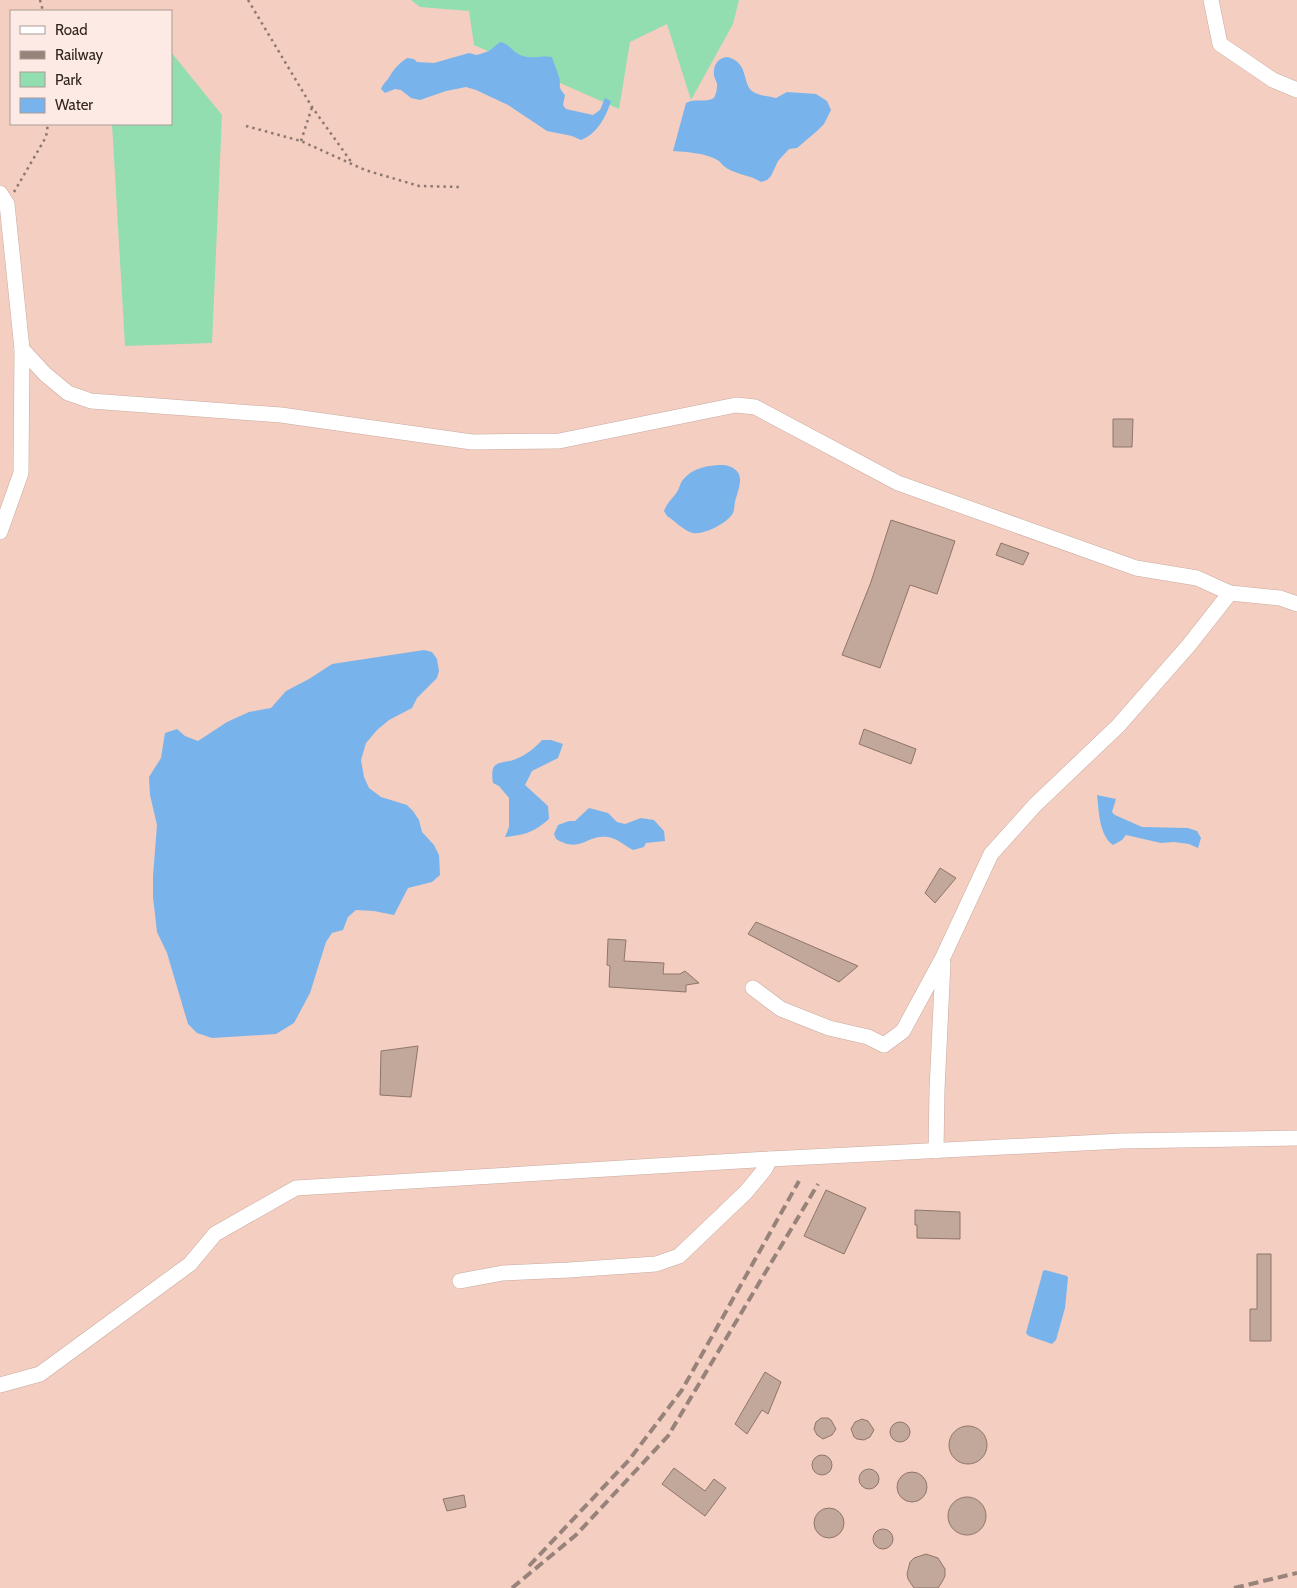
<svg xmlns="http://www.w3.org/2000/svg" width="1297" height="1588" font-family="Cabin,sans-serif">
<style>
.built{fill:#f4cec0;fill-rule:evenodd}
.green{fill:#92deb1}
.water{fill:#78b4eb}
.building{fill:#c2a89a;stroke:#8f7669}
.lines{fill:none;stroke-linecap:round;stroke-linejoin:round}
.minor-casing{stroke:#c8aba1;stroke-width:16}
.path{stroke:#8c7870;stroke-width:2.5;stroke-dasharray:2.5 4;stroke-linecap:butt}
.minor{stroke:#fff;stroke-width:15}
.rail{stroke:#98837b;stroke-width:4;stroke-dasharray:10 5;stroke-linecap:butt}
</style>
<rect width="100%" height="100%" fill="#f8dacf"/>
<path class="built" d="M0,0H1297V1588H0ZM11,11H171V124H11Z"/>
<g class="green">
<polygon points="411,0 739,0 733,24 691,100 667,24 630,42 619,109 474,45 469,11 420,7"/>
<polygon points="171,52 222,115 212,343 125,346 112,124 171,124"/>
</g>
<g class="water">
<path d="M500,42C510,44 513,53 523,56C533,59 542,55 552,57C554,64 557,70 559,77C562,86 556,85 565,95L563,105L566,109L593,115L600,110L605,98L611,101C606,117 597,134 581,140L572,136L547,131L508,105L476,90L466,87L446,91L420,100L411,98L401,90L395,89L385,93L381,89C383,84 385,83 388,79C394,69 397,65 407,58L414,59L417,62L434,63L469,53L477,55L489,51Z"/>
<path d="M727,57C749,62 742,83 752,91C759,96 768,96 776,98L787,92L816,94L827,101L831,110L824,124L817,131L797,148L789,149L778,161L771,176L767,180L761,182C750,175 739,175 728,169C724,167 722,164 719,161C707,153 687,152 673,151L686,103C695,98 705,103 714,98C716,94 717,90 717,86C718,82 714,79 714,75C713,65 718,58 727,57Z"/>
<path d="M725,465C745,470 741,482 736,498C734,503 735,508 733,513C728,523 704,535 693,533C684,531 675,521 667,516L664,511C667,503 672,499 677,492C679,489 680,484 682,481C693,467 709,465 725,465Z"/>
<polygon points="424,650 432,652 437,659 439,671 437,678 417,698 412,708 389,720 377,730 366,743 361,760 364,777 369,788 381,797 407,805 413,811 419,820 422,832 434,845 439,855 440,875 432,882 408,888 394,915 374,911 356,910 348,917 343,930 332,933 326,942 310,993 294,1023 276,1034 212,1038 197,1033 188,1024 167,953 157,932 153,897 153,876 157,825 150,795 149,777 161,758 165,733 177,729 185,736 198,741 227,722 249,712 271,708 286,691 309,679 332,664"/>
<path d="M542,740H551L563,744L558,758L532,771L525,785L548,806L549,819C534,832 525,835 505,837L509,827V798L499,786L493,783C489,758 501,765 516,759C526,755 535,748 542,740Z"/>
<path d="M1097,795L1116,799L1112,812L1115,815L1142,827L1188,828L1197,831L1201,838L1198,848L1189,844L1174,842L1161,843L1126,835L1122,840L1113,845C1099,835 1099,811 1097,795Z"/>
<path d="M589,808L608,813L617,822L625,824L641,818L654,820L664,831L665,841L646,843L644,847L633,850C625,846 617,838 608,837C586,834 581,854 556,839L554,834L558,825L569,821H575Z"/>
<polygon points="1045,1270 1067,1276 1068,1278 1065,1308 1056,1340 1052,1344 1029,1336 1026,1333 1042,1275 1043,1271"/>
</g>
<g class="building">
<polygon points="1113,419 1133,419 1132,447 1113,447"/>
<polygon points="891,520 955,541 937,594 910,585 880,668 842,655 871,582"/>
<polygon points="1001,543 1029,553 1023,565 996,555"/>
<polygon points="864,729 916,749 911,764 859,744"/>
<polygon points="940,868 956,878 935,903 925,893"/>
<polygon points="756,922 858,966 839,982 748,934"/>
<polygon points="608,939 626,940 624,961 664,963 663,974 680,974 685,971 699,983 686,985 686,992 609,987 610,966 607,965"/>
<polygon points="418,1046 411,1097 380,1095 381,1051"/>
<polygon points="826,1190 866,1208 844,1254 804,1236"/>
<polygon points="915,1210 960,1212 960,1239 917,1238 917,1225 915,1225"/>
<polygon points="1257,1254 1271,1254 1271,1341 1250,1341 1250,1309 1257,1309"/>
<polygon points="765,1372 781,1382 768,1414 762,1410 747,1434 735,1424"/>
<polygon points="821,1418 828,1418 831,1420 836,1429 832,1435 823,1439 817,1435 814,1429 816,1422"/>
<polygon points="862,1419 868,1421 874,1430 870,1437 864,1440 857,1439 854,1437 851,1429 855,1422"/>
<circle cx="900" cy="1432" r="10"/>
<circle cx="968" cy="1445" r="19"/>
<circle cx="822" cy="1465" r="10"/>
<polygon points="674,1468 705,1491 714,1479 726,1488 705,1516 662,1484"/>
<circle cx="869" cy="1479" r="10"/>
<circle cx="912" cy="1487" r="15"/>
<polygon points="464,1495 466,1507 447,1511 443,1499"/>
<circle cx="967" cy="1516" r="19"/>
<circle cx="829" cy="1523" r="15"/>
<circle cx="883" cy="1539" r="10"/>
<polygon points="926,1554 938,1558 945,1569 945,1576 942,1582 938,1588 914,1588 908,1579 907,1574 910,1562 914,1558"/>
</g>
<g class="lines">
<defs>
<g id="minor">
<polyline points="1211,0 1220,44 1273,80 1297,90"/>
<polyline points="0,193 7,204 22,349 45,374 68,393 91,401 281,415 472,442 559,441 736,405 755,407 898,483 1136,568 1197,578 1230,593 1280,598 1297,604"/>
<polyline points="0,532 21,473 22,349"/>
<polyline points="753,988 781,1009 829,1028 868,1037 884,1045 903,1031 943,957 991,854 1035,805 1118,726 1189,645 1230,593"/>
<polyline points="936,1151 937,1090 943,963"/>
<polyline points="460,1281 503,1273 569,1270 656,1264 679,1256 746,1192 765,1169 770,1159"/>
<polyline points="0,1385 40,1374 190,1264 215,1234 296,1188 770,1159 1122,1141 1297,1138"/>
</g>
</defs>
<use href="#minor" class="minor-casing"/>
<g class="path">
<polyline points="40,0 43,11"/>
<polyline points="248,0 312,107 352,163"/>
<polyline points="246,126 301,141 365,170 419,186 460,187"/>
<polyline points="301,141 312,107"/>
<polyline points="14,192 46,137 48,124"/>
</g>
<use href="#minor" class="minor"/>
<g class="rail">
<polyline points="529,1566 629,1460 682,1390 799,1181"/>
<polyline points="512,1588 576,1535 668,1436 818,1184"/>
<polyline points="1234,1588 1297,1573"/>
</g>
</g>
<rect x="10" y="10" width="162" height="115" fill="#fdeae4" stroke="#ab9b96"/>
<rect x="20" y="26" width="25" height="8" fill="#ffffff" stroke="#ab9b96"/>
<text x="55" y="35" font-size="15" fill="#312521">Road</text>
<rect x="20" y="51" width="25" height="8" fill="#98837b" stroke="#ab9b96"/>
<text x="55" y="60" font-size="15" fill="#312521">Railway</text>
<rect x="20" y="72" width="25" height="15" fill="#92deb1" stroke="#ab9b96"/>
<text x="55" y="85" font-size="15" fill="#312521">Park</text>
<rect x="20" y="98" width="25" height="15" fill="#78b4eb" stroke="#ab9b96"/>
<text x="55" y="110" font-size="15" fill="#312521">Water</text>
</svg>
